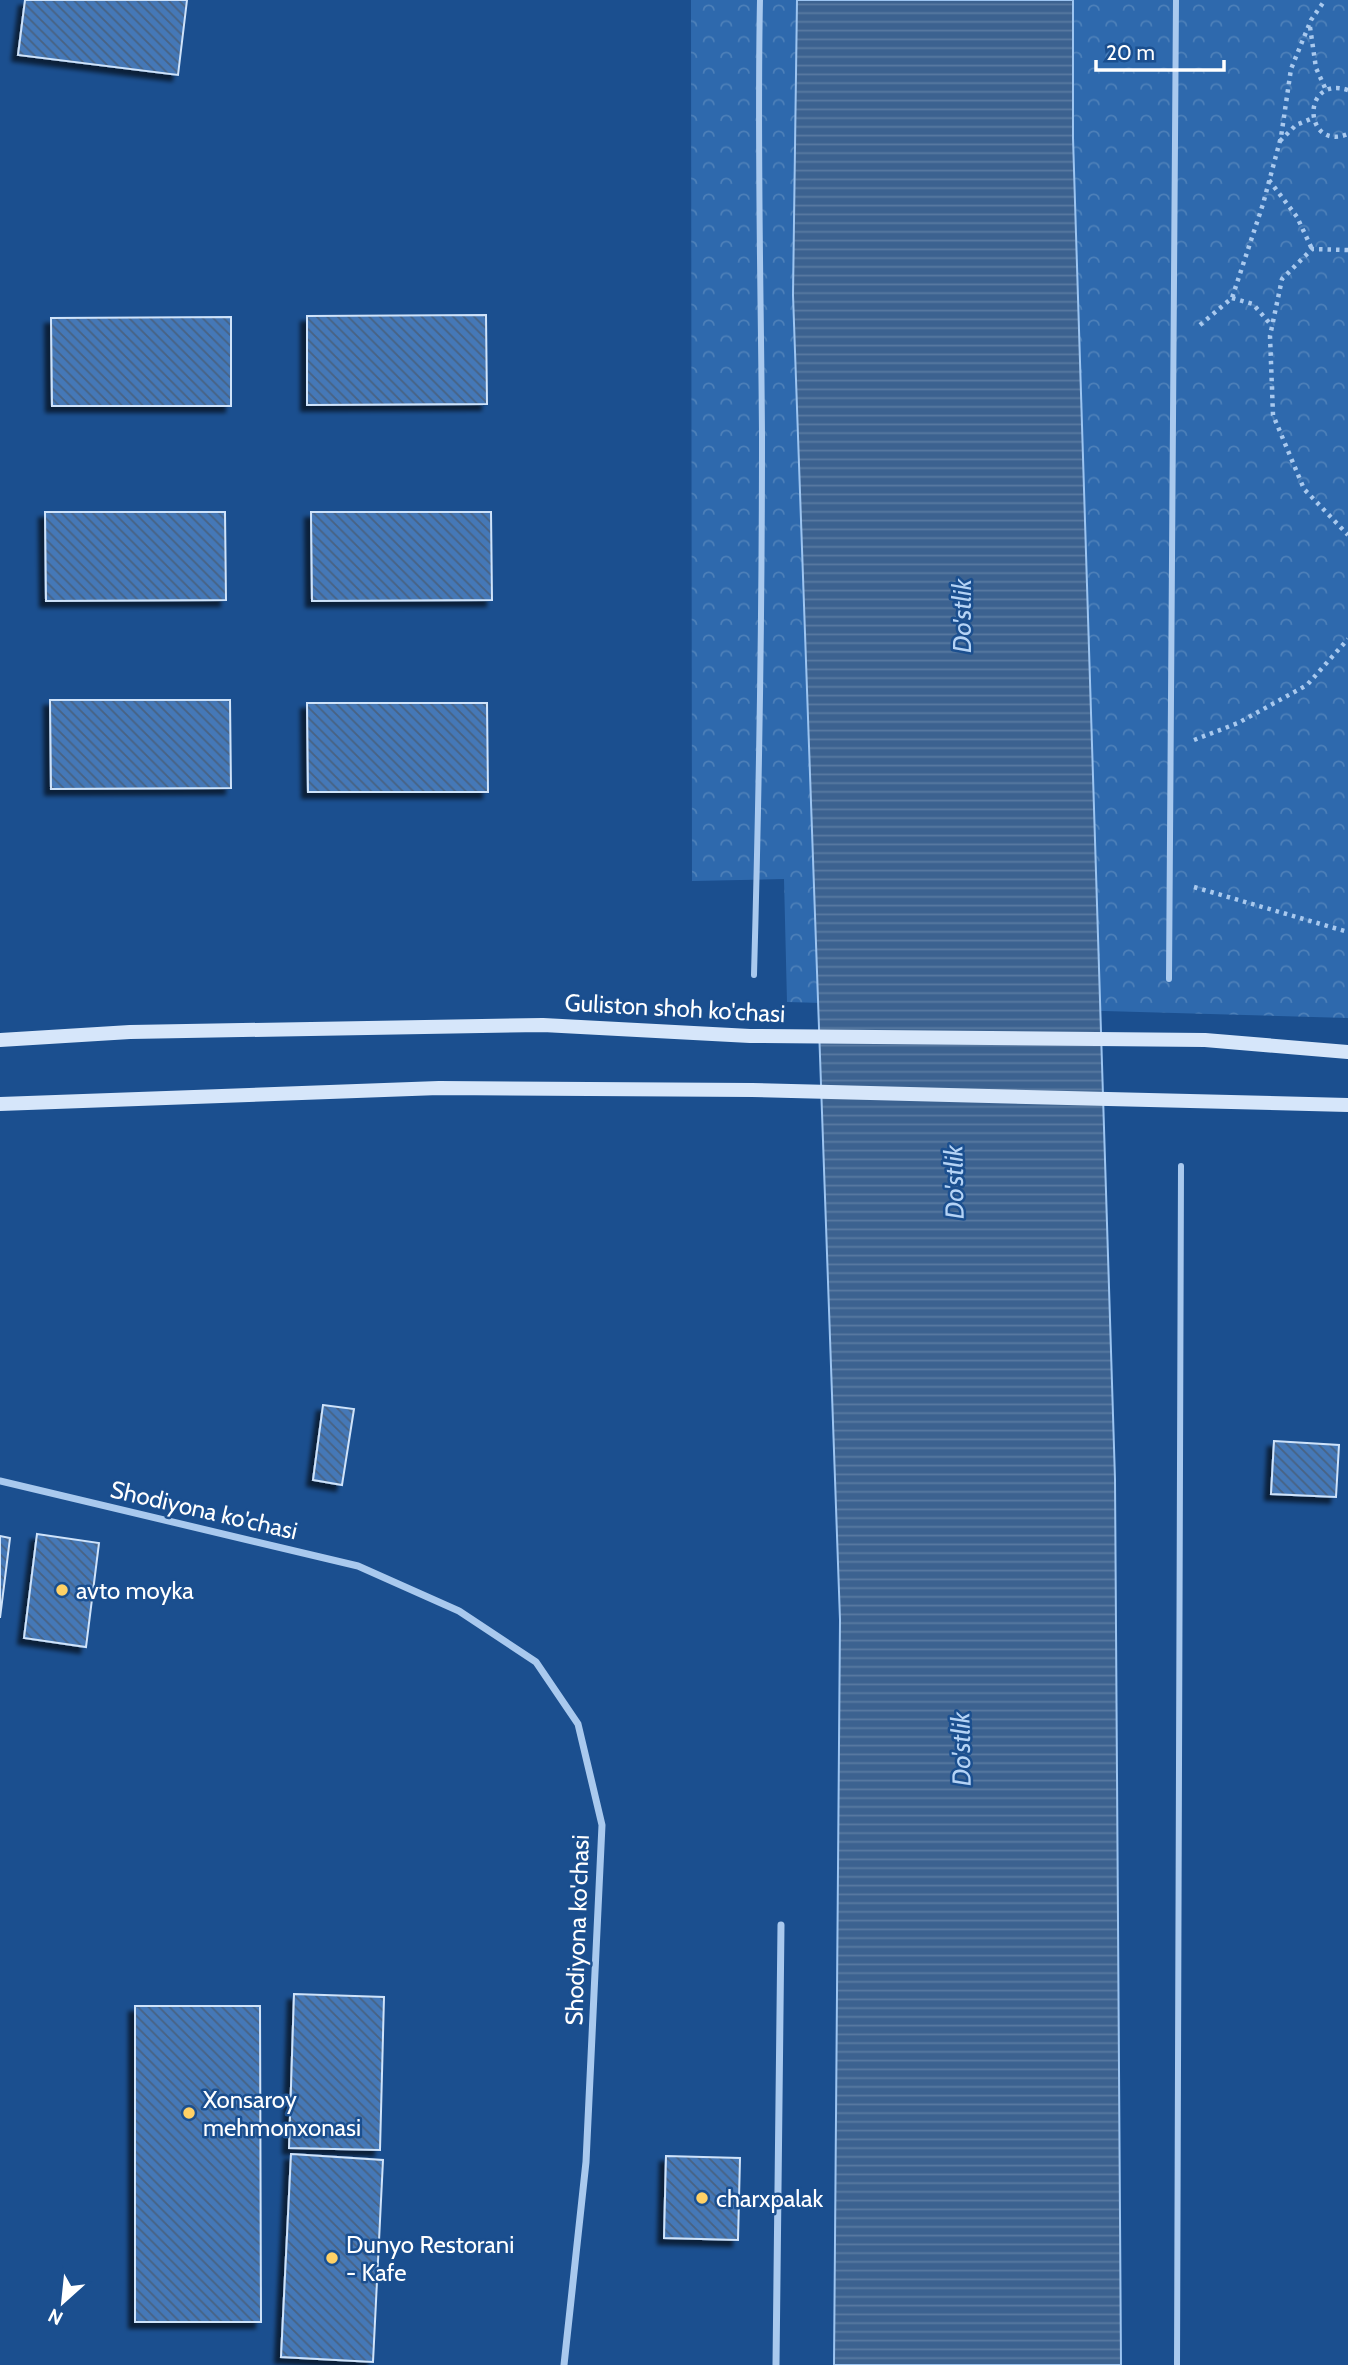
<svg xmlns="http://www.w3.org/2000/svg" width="1348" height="2365" font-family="Cabin,sans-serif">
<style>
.park{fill:url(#park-crowns)}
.water{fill:url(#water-rules);stroke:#9cc4f0;stroke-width:2}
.building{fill:url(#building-back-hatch);stroke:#cfe3fa;stroke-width:2;filter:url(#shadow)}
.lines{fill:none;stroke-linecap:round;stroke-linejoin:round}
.path{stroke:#a9c9ee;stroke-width:4.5;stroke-dasharray:3.5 5;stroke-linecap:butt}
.pedestrian{stroke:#a9c9ee;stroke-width:6}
.minor{stroke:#a9c9ee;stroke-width:7}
.secondary{stroke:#d6e6fa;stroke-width:14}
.poi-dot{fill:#ffd166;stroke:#1b4f8f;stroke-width:2.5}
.labels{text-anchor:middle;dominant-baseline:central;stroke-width:5;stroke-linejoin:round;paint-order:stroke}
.street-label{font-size:24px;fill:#fff;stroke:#1b4f8f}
.poi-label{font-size:24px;fill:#fff;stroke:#1b4f8f;text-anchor:start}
.water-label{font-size:26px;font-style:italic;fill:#b5d3f5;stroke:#1b4f8f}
</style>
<defs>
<pattern id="park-crowns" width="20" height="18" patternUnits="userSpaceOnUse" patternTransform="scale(1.75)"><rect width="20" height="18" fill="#2e69ad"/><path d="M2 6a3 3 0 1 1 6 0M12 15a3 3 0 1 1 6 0" fill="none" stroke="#4d80b9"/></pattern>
<pattern id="water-rules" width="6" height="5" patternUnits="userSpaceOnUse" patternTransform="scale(1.75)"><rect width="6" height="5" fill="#3c6290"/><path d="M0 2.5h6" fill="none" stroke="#597aa1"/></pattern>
<pattern id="building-back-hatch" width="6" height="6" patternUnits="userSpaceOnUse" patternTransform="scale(1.75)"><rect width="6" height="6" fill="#4478b7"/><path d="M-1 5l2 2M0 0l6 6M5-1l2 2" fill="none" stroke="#486282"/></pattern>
<filter id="shadow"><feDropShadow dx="-6" dy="6" stdDeviation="2" flood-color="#0009"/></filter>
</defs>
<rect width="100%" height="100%" fill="#1b4f8f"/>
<polygon class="park" points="691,0 1348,0 1348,1018 787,1002 784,879 692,881"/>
<polygon class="water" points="797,0 1073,0 1073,138 1115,1479 1121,2365 834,2365 840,1620 793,295"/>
<g class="building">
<polygon points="25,0 187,0 178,75 18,55"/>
<polygon points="486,315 487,404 307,405 307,316"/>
<polygon points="231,317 231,406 52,406 51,318"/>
<polygon points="45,512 225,512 226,600 46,601"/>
<polygon points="311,512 491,512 492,600 312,601"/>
<polygon points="50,700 230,700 231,788 51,789"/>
<polygon points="307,703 487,703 488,792 308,792"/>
<polygon points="323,1405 354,1409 342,1485 313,1480"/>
<polygon points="1274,1441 1339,1445 1336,1497 1271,1494"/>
<polygon points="37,1534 99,1543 86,1647 24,1638"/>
<polygon points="0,1536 10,1538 0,1618"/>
<polygon points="294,1994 384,1997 380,2150 289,2148"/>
<polygon points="135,2006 260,2006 261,2322 135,2322"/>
<polygon points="291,2154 383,2160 373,2362 281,2357"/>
<polygon points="666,2156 740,2158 738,2240 664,2238"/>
</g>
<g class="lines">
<g class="path">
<polyline points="1310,27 1316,68 1326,90"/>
<path d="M1348,90C1300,75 1304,152 1348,134"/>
<polyline points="1280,141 1296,125 1313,118"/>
<polyline points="1269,180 1297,217 1312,249"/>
<polyline points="1348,250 1312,249 1282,279 1270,336 1273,415 1304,489 1348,535"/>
<polyline points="1232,298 1253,304 1272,326"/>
<polyline points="1200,325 1232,298 1263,204 1281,137 1291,69 1311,20 1325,0"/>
<polyline points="1194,740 1238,723 1307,685 1348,639"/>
<polyline points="1194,887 1348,932"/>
</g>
<g class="pedestrian">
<path d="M754,975C759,795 762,615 762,435C761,290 757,145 760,0"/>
<polyline points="1169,979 1176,0"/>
<polyline points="1177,2365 1181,1166"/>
</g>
<g class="minor">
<polyline points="0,1481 358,1566 459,1611 536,1662 578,1724 602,1825 586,2162 564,2365"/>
<polyline points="776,2365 781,1925"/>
</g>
<g class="secondary">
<polyline points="0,1040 130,1032 543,1025 750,1036 1205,1040 1348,1052"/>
<polyline points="0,1104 439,1088 752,1090 1348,1105"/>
</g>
</g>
<g class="poi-dot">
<circle cx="62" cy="1590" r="7"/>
<circle cx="189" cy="2113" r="7"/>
<circle cx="702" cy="2198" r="7"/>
<circle cx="332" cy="2258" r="7"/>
</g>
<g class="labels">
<g class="street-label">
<text transform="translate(675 1008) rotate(3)">Guliston shoh ko'chasi</text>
<text transform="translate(204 1510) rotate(13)">Shodiyona ko'chasi</text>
<text transform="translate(577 1930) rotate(-88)">Shodiyona ko'chasi</text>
</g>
<g class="poi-label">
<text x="76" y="1590">avto moyka</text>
<text x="203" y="2099">Xonsaroy<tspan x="203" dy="28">mehmonxonasi</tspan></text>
<text x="716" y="2198">charxpalak</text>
<text x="346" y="2244">Dunyo Restorani<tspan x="346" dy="28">- Kafe</tspan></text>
</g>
<g class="water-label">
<text transform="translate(962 616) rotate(-90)">Do'stlik</text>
<text transform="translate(954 1182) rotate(-91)">Do'stlik</text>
<text transform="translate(961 1749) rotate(-91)">Do'stlik</text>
</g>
</g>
<g transform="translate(63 2302) rotate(207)" stroke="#1b4f8f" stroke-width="5" paint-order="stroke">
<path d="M0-5L12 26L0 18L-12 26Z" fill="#ffffff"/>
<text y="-10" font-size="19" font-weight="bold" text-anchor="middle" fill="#ffffff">N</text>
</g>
<path d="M1096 60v10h128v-10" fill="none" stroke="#ffffff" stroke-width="3.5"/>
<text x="1106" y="60" font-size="21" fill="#ffffff" stroke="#1b4f8f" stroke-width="5" paint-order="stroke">20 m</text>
</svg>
